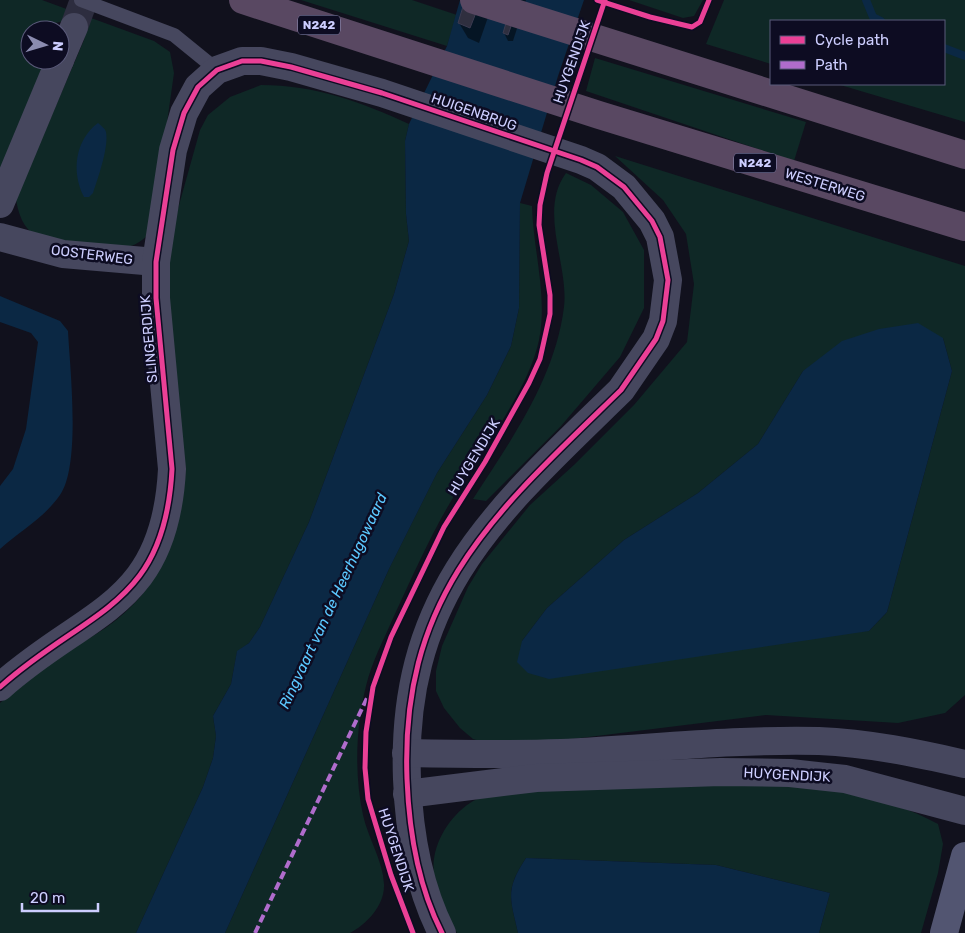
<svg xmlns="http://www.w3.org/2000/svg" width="965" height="933" font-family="Rubik,sans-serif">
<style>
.green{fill:#0f2826;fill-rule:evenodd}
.water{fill:#0b2844}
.shadow{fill:#0007}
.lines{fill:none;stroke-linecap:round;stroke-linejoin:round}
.stream{stroke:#0b2844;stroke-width:8}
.building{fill:#2f2f3f;stroke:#3c3b51}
.street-tunnel{stroke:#2d2d3f;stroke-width:28;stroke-dasharray:28 14;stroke-linecap:butt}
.lane{stroke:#46475e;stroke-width:14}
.street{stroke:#46475e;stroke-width:28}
.secondary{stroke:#525571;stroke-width:28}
.highway{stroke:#594862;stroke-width:28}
.quiet{stroke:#b06ccc;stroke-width:4;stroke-dasharray:8 4;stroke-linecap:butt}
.cycleway-casing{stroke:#0d0c22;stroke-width:8}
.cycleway{stroke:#ea4096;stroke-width:5}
.labels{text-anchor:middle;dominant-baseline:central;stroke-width:5;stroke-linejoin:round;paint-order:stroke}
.shield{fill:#0d0c22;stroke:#9394bd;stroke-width:1}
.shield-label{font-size:12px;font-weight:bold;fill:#cdceff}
.street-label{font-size:14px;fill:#cdceff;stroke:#0d0c22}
.water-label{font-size:15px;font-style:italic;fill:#5bc8ff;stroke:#0d0c22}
</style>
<rect width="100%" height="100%" fill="#11111d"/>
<g class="green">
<path d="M0,0H42L154,41L170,52L174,73L152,229C132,260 96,246 67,241C58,239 44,239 36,235C23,229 18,212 16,199L84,40L85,35L65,21L55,23L51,30H30V60H48L0,178Z"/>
<polygon points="301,0 412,0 457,15 447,46"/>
<polygon points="629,0 703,0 694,16 683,18"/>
<polygon points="724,0 965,0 965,122 837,84 944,84 944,21 771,21 771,64 706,44"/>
<polygon points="595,58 806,122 794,161 586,91"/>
<path d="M261,85C314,85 362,102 409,124L405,141L406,214L409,241L394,294L309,522L260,627L249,643L237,652L231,684L213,716L216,736L213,758L203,787L136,933H0V703C14,692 27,679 41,669C64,651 92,639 115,621C159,587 181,536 182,481L168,294L169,256L174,223L200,130L208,115L230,97Z"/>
<path d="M615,156L965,266V695L945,713L898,723L766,715L556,741L492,745L473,739L460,728L444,708L436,691V671L442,646L468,587L482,564L530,505L575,464L634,405L687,342L694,284L686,234L663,200ZM943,338L952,371L887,612L869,631L522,641L547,608L624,540L698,493L758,444L803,371Z"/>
<path d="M566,173L591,185L623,212L644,250V308L620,357L561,426L486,501L473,499C511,440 555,379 564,307C569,265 538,211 566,173Z"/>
<path d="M520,203L532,206C533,250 548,296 539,340C529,389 481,452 454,496C431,534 413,575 394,616C384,639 372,661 366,686C356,726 354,774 363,815C368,838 383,861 384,884C385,905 367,924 350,933H225L389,569L437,473L487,395L511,346L519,308Z"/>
<path d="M760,779C821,786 883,794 938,824L943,844L938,873L921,933H819L830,893L716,865L526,858C505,890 510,897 518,933H457C448,916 439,898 435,879C428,851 447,818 470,803C477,798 487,796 495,793Z"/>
</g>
<g class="water">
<polygon points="460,0 584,0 558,76 520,203 519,308 511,346 487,395 437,473 389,569 225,933 136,933 203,787 213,758 216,736 213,716 231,684 237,651 249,643 260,627 309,522 394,294 409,241 406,214 405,141 409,124 447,46"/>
<path d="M98,123C101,126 105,128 106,132C109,147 98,178 93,193L89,197H84C71,172 75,140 98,123Z"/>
<path d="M0,296L60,321L68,331C70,369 81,465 60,495C44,518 20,531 0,549V486L13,469L26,429L38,342L31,333L0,322Z"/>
<polygon points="918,323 943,338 952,371 887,612 869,631 549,679 528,673 517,662 522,641 547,608 624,540 698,493 758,444 803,371 842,341 879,329"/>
<path d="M526,858L716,865L830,893L819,933H518C510,898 505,890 526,858Z"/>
</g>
<g class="shadow">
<polygon points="494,0 479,43 468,38 459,23"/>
<polygon points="515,0 526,0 513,41 508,41 504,33"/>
</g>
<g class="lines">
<g class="stream">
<polyline points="866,0 873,17 881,21"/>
<polyline points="944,48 965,56"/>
</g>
</g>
<g class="building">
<polygon points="465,0 481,0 470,28 458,23"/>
<polygon points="513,0 520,0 508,35 503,33"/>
</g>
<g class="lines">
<polyline class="street-tunnel" points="74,27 84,0"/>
<polyline class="lane" points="81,0 174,35 217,70"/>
<g class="street">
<polyline points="60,60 74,27"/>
<polyline points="0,204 60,60"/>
<polyline points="0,237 63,254 156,262"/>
<path d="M0,687C87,609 165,608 172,469L156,298V262L173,150L184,113L198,87L217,70L242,61H261L291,67L382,93L581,160L597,167L624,187L652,221L660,237L668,280L663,321L656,339L621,390C498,510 400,592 407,779C409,831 418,886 442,933"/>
<path d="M406,753C458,754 509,755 561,753C647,749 733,739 819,741C868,743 917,753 965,764"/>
<polyline points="407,794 536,778 721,772 790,773 845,779 965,811"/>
</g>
<polyline class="secondary" points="944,933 965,856"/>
<g class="highway">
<polyline points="243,0 599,115 965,227"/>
<polyline points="474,0 965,155"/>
</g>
<polyline class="quiet" points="255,933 367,698"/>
<defs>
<g id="cycleway">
<polyline points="597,0 650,17 692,27 700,22 709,0"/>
<path d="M0,687C87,609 165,608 172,469L156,298V262L173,150L184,113L198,87L217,70L242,61H261L291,67L382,93L581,160L597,167L624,187L652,221L660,237L668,280L663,321L656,339L621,390C498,510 400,592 407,779C409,831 418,886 442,933"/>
<polyline points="413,933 391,875 368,799 365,768 366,732 373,687 391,637 444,527 485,462 529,383 540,359 550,314 550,295 539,225 540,205 547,173 605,0"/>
</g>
</defs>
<use href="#cycleway" class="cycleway-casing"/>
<use href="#cycleway" class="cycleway"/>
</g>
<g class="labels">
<g class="shield">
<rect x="298" y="15.5" width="42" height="19" rx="4"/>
<rect x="734" y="153.5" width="42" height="19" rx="4"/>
</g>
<g class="shield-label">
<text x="319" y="25">N242</text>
<text x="755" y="163">N242</text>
</g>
<g class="street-label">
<text transform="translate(572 62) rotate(-71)">HUYGENDIJK</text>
<text transform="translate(474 112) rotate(19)">HUIGENBRUG</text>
<text transform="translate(825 185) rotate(17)">WESTERWEG</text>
<text transform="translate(92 255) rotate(7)">OOSTERWEG</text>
<text transform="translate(149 339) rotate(-95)">SLINGERDIJK</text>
<text transform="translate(474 457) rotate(-59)">HUYGENDIJK</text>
<text transform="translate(787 775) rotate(3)">HUYGENDIJK</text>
<text transform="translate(396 850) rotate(72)">HUYGENDIJK</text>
</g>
<g class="water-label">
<text transform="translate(333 601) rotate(-65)">Ringvaart van de Heerhugowaard</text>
</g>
</g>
<rect x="770" y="20" width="175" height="65" fill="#0d0c22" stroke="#5a5a7a"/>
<rect x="780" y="36" width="25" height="8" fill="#ea4096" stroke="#5a5a7a"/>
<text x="815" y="45" font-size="15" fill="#cdceff">Cycle path</text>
<rect x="780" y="61" width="25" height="8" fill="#b06ccc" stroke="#5a5a7a"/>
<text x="815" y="70" font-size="15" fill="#cdceff">Path</text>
<g transform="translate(45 45) rotate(95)"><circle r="24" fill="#0d0c22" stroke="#5a5a7a"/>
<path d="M0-4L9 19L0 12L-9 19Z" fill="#8b8cb0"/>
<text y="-8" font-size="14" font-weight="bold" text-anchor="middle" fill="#cdceff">N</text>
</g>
<path d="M22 903v8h76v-8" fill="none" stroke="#cdceff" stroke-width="2.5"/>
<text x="30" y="903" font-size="15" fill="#cdceff" stroke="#0d0c22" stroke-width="4" paint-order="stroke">20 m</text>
</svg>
